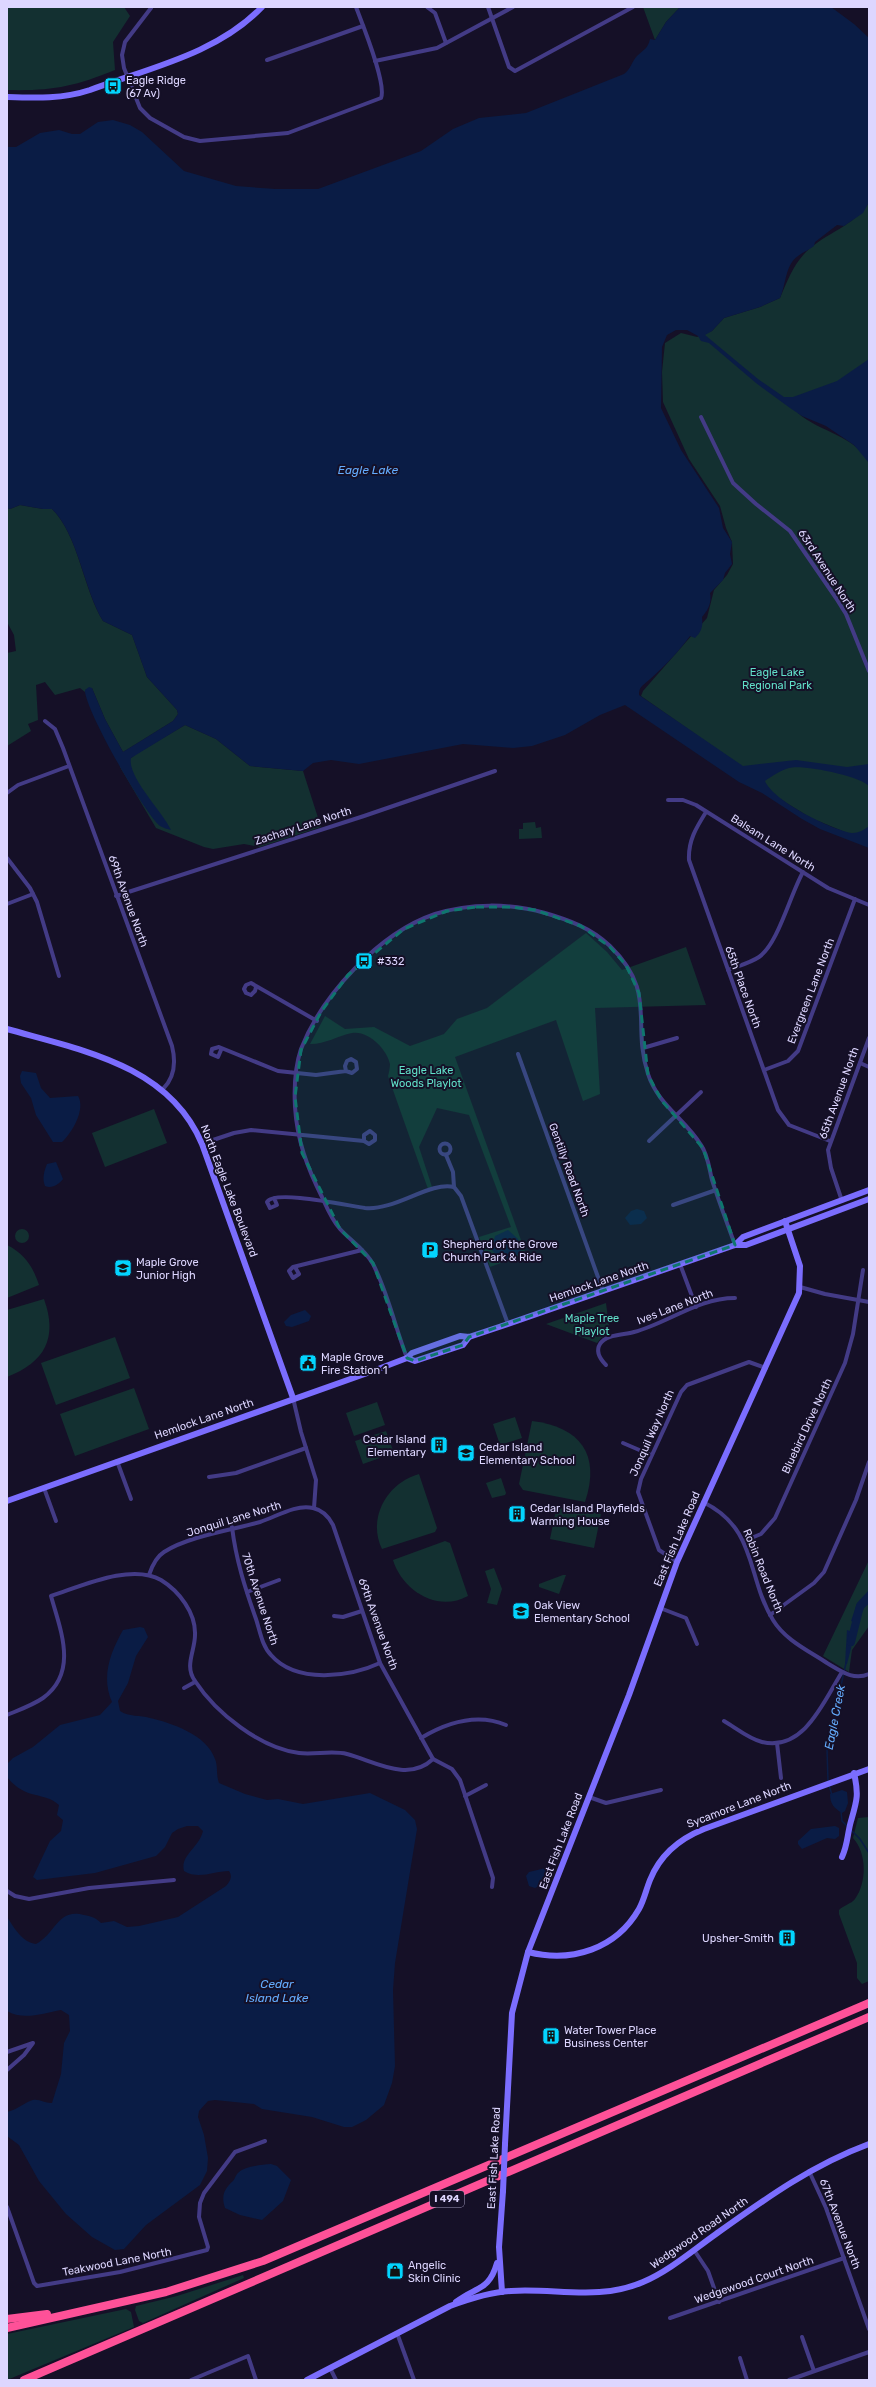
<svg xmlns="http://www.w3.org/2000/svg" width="876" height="2387" font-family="Rubik,sans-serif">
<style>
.green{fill:#133031}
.water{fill:#0a1c45}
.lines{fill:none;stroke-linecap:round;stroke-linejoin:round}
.stream{stroke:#0a1c45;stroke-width:1.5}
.river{stroke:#0a1c45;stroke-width:8}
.street{stroke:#433b86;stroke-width:4}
.secondary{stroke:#7b6dfe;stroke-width:6}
.highway{stroke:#fe5198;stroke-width:8}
.secondary-bridge{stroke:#7b6dfe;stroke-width:6}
.marked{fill:#0f766e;fill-opacity:0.2;stroke:#0f766e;stroke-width:3;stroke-dasharray:8 5;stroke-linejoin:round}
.labels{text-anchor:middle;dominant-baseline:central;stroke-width:4;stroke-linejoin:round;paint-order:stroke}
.shield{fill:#151027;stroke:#a19bbe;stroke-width:1}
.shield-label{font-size:10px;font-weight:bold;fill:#ddd6ff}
.poi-label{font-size:11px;fill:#ddd6ff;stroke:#151027;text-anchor:start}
.street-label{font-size:11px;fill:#ddd6ff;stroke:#151027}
.park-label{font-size:11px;fill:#61e0c9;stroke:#151027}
.water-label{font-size:12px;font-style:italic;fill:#64acfe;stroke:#151027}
</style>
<rect width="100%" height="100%" fill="#151027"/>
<g class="green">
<path d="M7,7H124L130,16L113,42L115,70C73,87 52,91 7,90Z"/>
<polygon points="643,7 680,7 666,22 655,40"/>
<path d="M869,202V367L798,413C819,432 855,435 869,463V842L811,818L757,785L738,764L641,696L643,691L707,618L714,590L727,575L733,564L732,542L726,528L720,506L689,459L663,402L662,372L665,343L681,333L697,337L712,331L724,318L760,307L780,298C787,282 793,265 806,252C825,233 855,226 869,202Z"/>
<path d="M20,505L43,509H52C79,536 83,589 103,621L132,635L147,677L177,710L178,714L173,721L123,752L105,719L92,688L85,690V692L80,688L55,695L45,682L36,685L38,720L28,724L31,731L7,746V653L16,651L14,635L7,622V508L10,509Z"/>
<polygon points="185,725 216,739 250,766 303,771 321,827 260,847 244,844 213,849 204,847 156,828 120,767 136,754"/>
<polygon points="535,822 536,828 541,827 542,838 519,839 519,829 523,829 523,823"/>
<path d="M586,933L607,952L622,970L686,947L706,1005L595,1008L600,1094L583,1101L556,1020L455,1057L526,1254L490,1267L479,1237L511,1227L469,1115L437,1108L419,1147L432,1187L428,1189L388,1076C389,1073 390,1067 390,1064C387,1049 368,1030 352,1033C337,1036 326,1044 310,1044L325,1016L345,1029L374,1027L410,1046L444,1034L457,1019L487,1008Z"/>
<polygon points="154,1109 167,1143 105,1167 92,1133"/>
<circle cx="22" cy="1236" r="7"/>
<path d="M7,1245C25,1254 33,1267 39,1285L7,1298Z"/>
<path d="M44,1299C58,1338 45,1362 7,1377V1310Z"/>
<polygon points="606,1303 610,1334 601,1338 597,1343 546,1324"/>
<polygon points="115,1337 130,1378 56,1405 41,1363"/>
<polygon points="134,1388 149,1429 75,1456 60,1414"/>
<polygon points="377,1402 385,1425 354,1436 346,1413"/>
<polygon points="515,1417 522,1438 500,1445 493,1424"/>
<path d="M532,1421C580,1427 601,1454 585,1502L523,1490L519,1484Z"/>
<polygon points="386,1431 394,1453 363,1464 355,1441"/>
<path d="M419,1474L437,1528L435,1532L382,1549C367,1518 387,1483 419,1474Z"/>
<polygon points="501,1478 506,1493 505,1495 492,1498 486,1483"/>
<polygon points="557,1505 601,1514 594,1548 550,1539"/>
<path d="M445,1541L450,1543L468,1596C437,1613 402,1590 393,1560Z"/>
<polygon points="869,1560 869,1626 852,1650 849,1672 823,1656"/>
<polygon points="494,1568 502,1589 497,1605 487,1603 491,1589 485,1571"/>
<polygon points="563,1575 566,1575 559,1594 539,1587 539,1584"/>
<path d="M869,1817V1981L862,1984L857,1978V1963L839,1914V1910C844,1905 851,1904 855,1899C867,1883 867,1853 853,1838L858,1818Z"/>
<polygon points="243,2275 244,2278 143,2323 139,2321 135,2310 136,2306 177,2296"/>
<polygon points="126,2309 131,2312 134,2327 7,2380 7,2334"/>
</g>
<g class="water">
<path d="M680,7H831L854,24L869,38V202L863,213L844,226L837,225L815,242L814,246C809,250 803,252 798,256C785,265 786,285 780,298L760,307L724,318L712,331L705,335L758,379L784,397H793L837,381L869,359V463L854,445L826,426L802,416L790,408L756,383L709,343L701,341L698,336L687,330H676L667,335L662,347L661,408L681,450L719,508L723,528L732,542L730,554L732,564L725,573L723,580L710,593C712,603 708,610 702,617C703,625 702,632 695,638L690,636C676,655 660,671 642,686C639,689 639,692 639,695L743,766L796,760L847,767L869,764V786C860,776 802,764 789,768C781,770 772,776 765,781C773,801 832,830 852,833C859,833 864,830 869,826V848L820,829L802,819L762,793L739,782L625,705L600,715L565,735L532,746L513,748L463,744L359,764L331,760L313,763L303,771L250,766L216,739L185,725L131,758C127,777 163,812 171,830C168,829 163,828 160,826C144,813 84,708 85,690L89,687L92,688L105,719L123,752L173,721L178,714L177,710L147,677L132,635L103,621C84,590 78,534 52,509H43L20,505L10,509L7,508V147H16L40,133L59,130L72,134H80L98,122L113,120L130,125L142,132L184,171L236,186L275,189H318L421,151L453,129L479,118L526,113L624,74C631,69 632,61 637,56C643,50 648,49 650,39L655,40L666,22Z"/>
<path d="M22,1071L36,1073L41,1088L50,1098L78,1096C86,1109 72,1133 62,1142H53L36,1115L31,1098L21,1083L20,1076Z"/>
<path d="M56,1162L63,1179C59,1184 52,1189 45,1186C42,1179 44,1171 47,1164Z"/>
<polygon points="637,1209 644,1211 647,1218 641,1224 630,1225 625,1218 631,1211"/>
<path d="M508,1230L518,1239L521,1250C513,1263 500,1260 492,1250L495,1236Z"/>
<polygon points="305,1310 311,1316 309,1321 292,1327 286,1326 284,1322 291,1315"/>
<polygon points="869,1590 869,1603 864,1608 857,1623 851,1621 857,1603"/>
<path d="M140,1627L144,1628L148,1637L136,1656L128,1683L118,1701L120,1711C129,1717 140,1715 150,1718C172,1723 207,1735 215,1759C218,1766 216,1775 219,1783L245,1794L267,1800L278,1799L303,1804L370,1793L405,1810L415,1820L417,1829L395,1963L393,1990L395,2066L392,2083L384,2105L366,2120L352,2127H344L312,2117L262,2109L254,2104L215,2100L208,2101L199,2111L198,2117L204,2135L208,2158L207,2171L200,2185L146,2225L124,2249L115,2250L92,2237L66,2214L39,2181L19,2145L7,2136V2112C16,2110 21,2105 30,2101C38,2097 45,2104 52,2103L61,2074L64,2043L70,2031L69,2015L61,2010C44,2013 23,2021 7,2011V1917C15,1929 22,1942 36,1944C56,1934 57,1908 84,1915C91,1916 96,1918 101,1923L114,1921L127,1927L139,1926L178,1917L226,1886C230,1881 233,1877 229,1871C213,1871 199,1880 184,1871C180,1855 199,1848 203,1831L198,1826H187L178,1829L172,1833L165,1847L156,1856L95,1873L37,1880L33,1877L50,1841L61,1831L63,1820L57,1815L59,1805C44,1791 26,1801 7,1777V1764L13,1758L33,1747L60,1725L100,1715L112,1702C101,1677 110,1653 123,1630Z"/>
<polygon points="847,1630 855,1633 847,1664 845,1664"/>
<path d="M842,1790L847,1792L848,1803L845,1811L842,1813C834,1808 830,1804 830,1794Z"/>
<polygon points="835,1826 839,1828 839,1836 835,1839 827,1838 802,1849 798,1844 798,1841 811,1829"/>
<polygon points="546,1868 547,1872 541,1885 535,1888 529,1886 526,1876 529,1872"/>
<path d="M271,2164L277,2166L291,2180L283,2201L262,2220L240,2215L225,2208C221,2196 224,2189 233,2181C235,2179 235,2176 238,2173C245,2166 261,2165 271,2164Z"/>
</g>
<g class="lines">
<g class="stream">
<polyline points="828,1781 827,1749 846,1663"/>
<polyline points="829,1785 832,1795"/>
<polyline points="841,1811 842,1821 848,1827"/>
<polyline points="851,1830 860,1839 869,1853"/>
</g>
<polyline class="river" points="851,1642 860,1606 869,1598"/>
<g class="street">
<polyline points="427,7 435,13 446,43"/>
<polyline points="488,7 509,67 515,71 633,7"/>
<path d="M151,8L125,42L122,55L124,68L140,108L150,118L184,137L200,141L288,133L381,98C387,84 362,23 356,7"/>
<polyline points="267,60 363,26"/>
<polyline points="375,61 437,48 513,7"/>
<polyline points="701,417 733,483 756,504 790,531 836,598 846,614 869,671"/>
<path d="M45,721L55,729L63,748L172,1046C176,1062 175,1077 163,1089"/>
<polyline points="7,793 18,785 69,766"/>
<polyline points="668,800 683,800 696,805 828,888 869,905"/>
<path d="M706,812C696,828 688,841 689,860L778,1110L789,1125L830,1141"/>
<polyline points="7,858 30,888 37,902 59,976"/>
<polyline points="116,896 364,816 495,771"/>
<polyline points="7,904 33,894"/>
<path d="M728,970C738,966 750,963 759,957C778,944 790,895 803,872"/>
<polyline points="256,987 255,991 251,995 246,993 244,989 246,985 251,983 317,1021"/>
<polyline points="643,1048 677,1038"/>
<polyline points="221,1050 218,1057 211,1054 212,1049 219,1047 278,1071 316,1075 346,1071 352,1073 357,1069 356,1062 351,1059 347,1061 345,1066 346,1071"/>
<polyline points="518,1054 603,1291"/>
<polyline points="860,1063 869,1067"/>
<polyline points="764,1070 788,1061 798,1051 855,899"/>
<polyline points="210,1141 234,1133 251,1130 364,1141 364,1135 370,1131 375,1135 375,1140 369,1144 364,1141"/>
<polyline points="649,1141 701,1092"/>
<circle cx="445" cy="1149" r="5.5"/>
<polyline points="446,1155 453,1172 454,1187 461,1196 508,1324"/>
<path d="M274,1198L277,1205L270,1208L267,1202C274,1189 349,1206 365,1208C395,1211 430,1181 454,1187"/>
<polyline points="842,1201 831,1168 828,1150 869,1038"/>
<polyline points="673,1205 716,1190"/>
<polyline points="680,1264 696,1307"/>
<polyline points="295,1267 299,1274 293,1278 289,1271 293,1267 362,1250"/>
<polyline points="800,1287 825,1294 869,1302"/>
<path d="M407,1358C395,1327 388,1293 373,1264C365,1249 351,1241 340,1229C332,1220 327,1208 322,1197C307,1167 297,1140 295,1107C294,1089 295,1067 301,1049C322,995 379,933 435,914C470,903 510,903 545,913C569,920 591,928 610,946C658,993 631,1022 648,1074C658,1105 685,1119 701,1145C708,1155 709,1168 712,1180C719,1202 727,1223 735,1245"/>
<path d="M606,1365C601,1360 595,1352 600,1344C606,1334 624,1335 634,1332C668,1323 698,1298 735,1298"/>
<polyline points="293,1398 301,1432 316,1480 314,1508"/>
<polyline points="623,1443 651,1455"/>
<polyline points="117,1461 131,1499"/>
<polyline points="209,1477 236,1473 306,1448"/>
<polyline points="44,1488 56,1521"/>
<path d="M703,1502C758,1529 746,1576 773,1620C785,1640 809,1651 827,1663C841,1671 853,1681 869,1674"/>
<path d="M232,1527C236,1560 245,1588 256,1619C260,1631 262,1646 271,1655C296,1684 350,1677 380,1663"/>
<polyline points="744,1541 761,1534 775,1518 845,1363 853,1334 863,1270"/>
<polyline points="677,1562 659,1550 638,1492 641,1479 681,1392 687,1385 749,1362 766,1368"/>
<path d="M149,1575C152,1566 156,1557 164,1552C189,1536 232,1530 260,1522C276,1517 295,1504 313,1508C322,1510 329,1517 333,1525L380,1663L433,1759L452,1769L460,1780L493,1878L492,1887"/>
<polyline points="247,1592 279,1580"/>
<polyline points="660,1608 686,1618 697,1644"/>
<polyline points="770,1615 814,1583 824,1572 856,1500 869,1462"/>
<polyline points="334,1616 343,1617 362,1611"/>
<polyline points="184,1688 195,1682"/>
<path d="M7,1715C19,1710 33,1705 43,1698C79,1672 60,1629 51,1596C82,1586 131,1563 161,1580C179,1591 196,1613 195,1635C195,1651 184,1666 195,1681C216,1713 260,1748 299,1753C315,1755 332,1750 347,1754C374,1761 408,1783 433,1759"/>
<path d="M724,1721C736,1728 749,1739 762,1742C804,1752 824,1701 842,1672"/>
<path d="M421,1738C446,1723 477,1713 506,1725"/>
<polyline points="777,1743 781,1778"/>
<polyline points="465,1796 486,1785"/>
<polyline points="589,1797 606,1803 661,1790"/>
<polyline points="7,1891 15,1896 29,1899 89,1888 174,1880"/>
<polyline points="7,2052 33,2043 24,2055 7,2070"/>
<polyline points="809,2171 826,2208 869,2329"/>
<polyline points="7,2207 34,2283 37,2286 120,2272 207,2250 208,2247 199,2217 200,2203 204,2193 235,2152 265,2141"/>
<polyline points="694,2250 708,2271 719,2302"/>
<polyline points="670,2318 844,2258"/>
<polyline points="397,2333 414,2380"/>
<polyline points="802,2337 814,2371"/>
<polyline points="740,2358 747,2380"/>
<polyline points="330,2368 336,2380"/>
<polyline points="191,2380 248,2356 256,2380"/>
<polyline points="789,2380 869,2352"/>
</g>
<g class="secondary">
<path d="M7,97C36,98 63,99 90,90C149,68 217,54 262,7"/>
<path d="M7,1029C81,1050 169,1065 202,1144L293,1398"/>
<polyline points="735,1245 743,1237 869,1190"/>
<polyline points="407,1358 415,1361 463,1345 469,1337"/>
<polyline points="7,1501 373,1371 407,1358 412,1353 460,1336 469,1337 508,1324 735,1245 746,1245 869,1199"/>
<path d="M842,1857C848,1844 847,1835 851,1821C857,1800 859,1795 854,1773"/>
<path d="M528,1952C572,1963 616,1949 639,1909C644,1900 646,1890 650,1880C660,1855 679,1839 704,1829L869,1769"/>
<polyline points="505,2144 512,2013 528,1952 629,1695 677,1562 799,1293 800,1266 785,1221"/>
<polyline points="502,2292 499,2247 503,2191"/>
<path d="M456,2302C477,2286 489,2291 497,2263"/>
<path d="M307,2380L450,2306C469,2299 490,2292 511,2291C556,2288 599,2301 643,2282C669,2271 692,2251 716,2234C765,2199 812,2165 869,2144"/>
</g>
<g class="highway">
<polyline points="7,2319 47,2314"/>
<polyline points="7,2328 166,2292 263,2261 869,2003"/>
<polyline points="24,2380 869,2017"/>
</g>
<polyline class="secondary-bridge" points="503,2191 505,2144"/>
</g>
<path class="marked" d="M476,907H512L535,910L581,926L610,947L626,965L639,993L648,1075L662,1101L703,1148L735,1245L469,1337L463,1345L415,1361L407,1358L373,1263L340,1229L302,1153L295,1097L301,1050L321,1012L348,975L404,929L447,911Z"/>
<defs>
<symbol id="bus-square" viewBox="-11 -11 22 22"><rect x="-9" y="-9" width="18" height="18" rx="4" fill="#03d4fe" stroke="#151027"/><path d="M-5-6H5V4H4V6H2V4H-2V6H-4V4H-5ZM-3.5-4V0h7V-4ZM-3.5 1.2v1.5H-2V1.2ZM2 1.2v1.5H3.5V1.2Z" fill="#111"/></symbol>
<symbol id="parking-square" viewBox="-11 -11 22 22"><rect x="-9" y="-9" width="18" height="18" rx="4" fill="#03d4fe" stroke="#151027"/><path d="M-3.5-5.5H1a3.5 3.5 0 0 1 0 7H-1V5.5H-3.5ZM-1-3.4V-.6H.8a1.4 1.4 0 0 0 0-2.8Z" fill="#111"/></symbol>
<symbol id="school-square" viewBox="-11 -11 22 22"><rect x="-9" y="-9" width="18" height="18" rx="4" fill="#03d4fe" stroke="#151027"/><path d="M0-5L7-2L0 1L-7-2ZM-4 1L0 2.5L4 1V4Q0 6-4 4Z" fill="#111"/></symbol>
<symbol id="civic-square" viewBox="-11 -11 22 22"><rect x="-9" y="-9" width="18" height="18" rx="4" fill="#03d4fe" stroke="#151027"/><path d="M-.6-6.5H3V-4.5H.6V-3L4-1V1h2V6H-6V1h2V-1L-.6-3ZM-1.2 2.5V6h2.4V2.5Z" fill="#111"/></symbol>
<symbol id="building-square" viewBox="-11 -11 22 22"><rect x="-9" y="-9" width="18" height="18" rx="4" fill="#03d4fe" stroke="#151027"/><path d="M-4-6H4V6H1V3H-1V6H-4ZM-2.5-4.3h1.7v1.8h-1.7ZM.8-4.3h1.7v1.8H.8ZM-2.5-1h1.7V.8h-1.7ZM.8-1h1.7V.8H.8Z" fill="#111"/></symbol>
<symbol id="shop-square" viewBox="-11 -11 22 22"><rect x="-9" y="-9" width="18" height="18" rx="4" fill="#03d4fe" stroke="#151027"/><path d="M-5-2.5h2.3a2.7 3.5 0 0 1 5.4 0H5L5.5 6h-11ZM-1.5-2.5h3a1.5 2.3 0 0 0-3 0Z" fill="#111"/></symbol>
</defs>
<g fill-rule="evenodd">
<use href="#bus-square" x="103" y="76" width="20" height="20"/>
<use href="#bus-square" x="354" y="951" width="20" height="20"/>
<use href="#parking-square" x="420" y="1240" width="20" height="20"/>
<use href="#school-square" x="113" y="1258" width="20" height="20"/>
<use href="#civic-square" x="298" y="1353" width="20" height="20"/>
<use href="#building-square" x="429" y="1435" width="20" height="20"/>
<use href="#school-square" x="456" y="1443" width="20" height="20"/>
<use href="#building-square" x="507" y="1504" width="20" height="20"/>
<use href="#school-square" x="511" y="1601" width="20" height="20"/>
<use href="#building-square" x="777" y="1928" width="20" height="20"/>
<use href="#building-square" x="541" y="2026" width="20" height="20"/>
<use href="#shop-square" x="385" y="2261" width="20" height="20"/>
</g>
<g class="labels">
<rect class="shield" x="430" y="2191" width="34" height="16" rx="3"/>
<g class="shield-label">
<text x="447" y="2199">I 494</text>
</g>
<g class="poi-label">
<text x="126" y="80">Eagle Ridge<tspan x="126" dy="13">(67 Av)</tspan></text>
<text x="377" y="961">#332</text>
<text x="443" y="1244">Shepherd of the Grove<tspan x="443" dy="13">Church Park &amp; Ride</tspan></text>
<text x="136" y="1262">Maple Grove<tspan x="136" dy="13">Junior High</tspan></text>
<text x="321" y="1357">Maple Grove<tspan x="321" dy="13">Fire Station 1</tspan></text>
<text x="426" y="1439" text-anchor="end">Cedar Island<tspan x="426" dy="13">Elementary</tspan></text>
<text x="479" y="1447">Cedar Island<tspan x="479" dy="13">Elementary School</tspan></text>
<text x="530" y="1508">Cedar Island Playfields<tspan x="530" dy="13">Warming House</tspan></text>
<text x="534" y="1605">Oak View<tspan x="534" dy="13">Elementary School</tspan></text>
<text x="774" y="1938" text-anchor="end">Upsher-Smith</text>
<text x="564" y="2030">Water Tower Place<tspan x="564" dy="13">Business Center</tspan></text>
<text x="408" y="2265">Angelic<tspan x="408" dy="13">Skin Clinic</tspan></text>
</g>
<g class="street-label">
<text transform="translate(827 571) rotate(57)">63rd Avenue North</text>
<text transform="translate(303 826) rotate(-18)">Zachary Lane North</text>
<text transform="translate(773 843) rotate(32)">Balsam Lane North</text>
<text transform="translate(128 901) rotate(70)">69th Avenue North</text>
<text transform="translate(743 987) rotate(70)">65th Place North</text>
<text transform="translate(811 991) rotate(-69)">Evergreen Lane North</text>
<text transform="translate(839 1093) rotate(-70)">65th Avenue North</text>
<text transform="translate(569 1170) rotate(70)">Gentilly Road North</text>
<text transform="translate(229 1191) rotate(69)">North Eagle Lake Boulevard</text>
<text transform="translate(599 1282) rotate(-19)">Hemlock Lane North</text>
<text transform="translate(675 1307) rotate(-21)">Ives Lane North</text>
<text transform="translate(204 1419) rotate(-19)">Hemlock Lane North</text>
<text transform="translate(807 1426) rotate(-65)">Bluebird Drive North</text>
<text transform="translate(652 1433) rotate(-66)">Jonquil Way North</text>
<text transform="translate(234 1519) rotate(-17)">Jonquil Lane North</text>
<text transform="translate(677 1539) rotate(-67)">East Fish Lake Road</text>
<text transform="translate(763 1571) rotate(68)">Robin Road North</text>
<text transform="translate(260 1599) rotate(72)">70th Avenue North</text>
<text transform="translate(378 1624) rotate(70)">69th Avenue North</text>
<text transform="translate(739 1805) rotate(-21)">Sycamore Lane North</text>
<text transform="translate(561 1841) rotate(-69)">East Fish Lake Road</text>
<text transform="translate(494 2158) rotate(-87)">East Fish Lake Road</text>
<text transform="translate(840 2224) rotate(69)">67th Avenue North</text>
<text transform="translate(699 2233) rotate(-35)">Wedgwood Road North</text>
<text transform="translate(117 2262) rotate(-11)">Teakwood Lane North</text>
<text transform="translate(754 2280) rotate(-19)">Wedgewood Court North</text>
</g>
<g class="park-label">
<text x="777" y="672">Eagle Lake<tspan x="777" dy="13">Regional Park</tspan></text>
<text x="426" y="1070">Eagle Lake<tspan x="426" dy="13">Woods Playlot</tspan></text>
<text x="592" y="1318">Maple Tree<tspan x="592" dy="13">Playlot</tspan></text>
</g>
<g class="water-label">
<text x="368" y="470">Eagle Lake</text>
<text transform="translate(835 1717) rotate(-79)">Eagle Creek</text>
<text x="277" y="1984">Cedar<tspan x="277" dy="14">Island Lake</tspan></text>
</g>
</g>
<rect width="876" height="2387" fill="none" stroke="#ddd6ff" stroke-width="16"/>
</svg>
